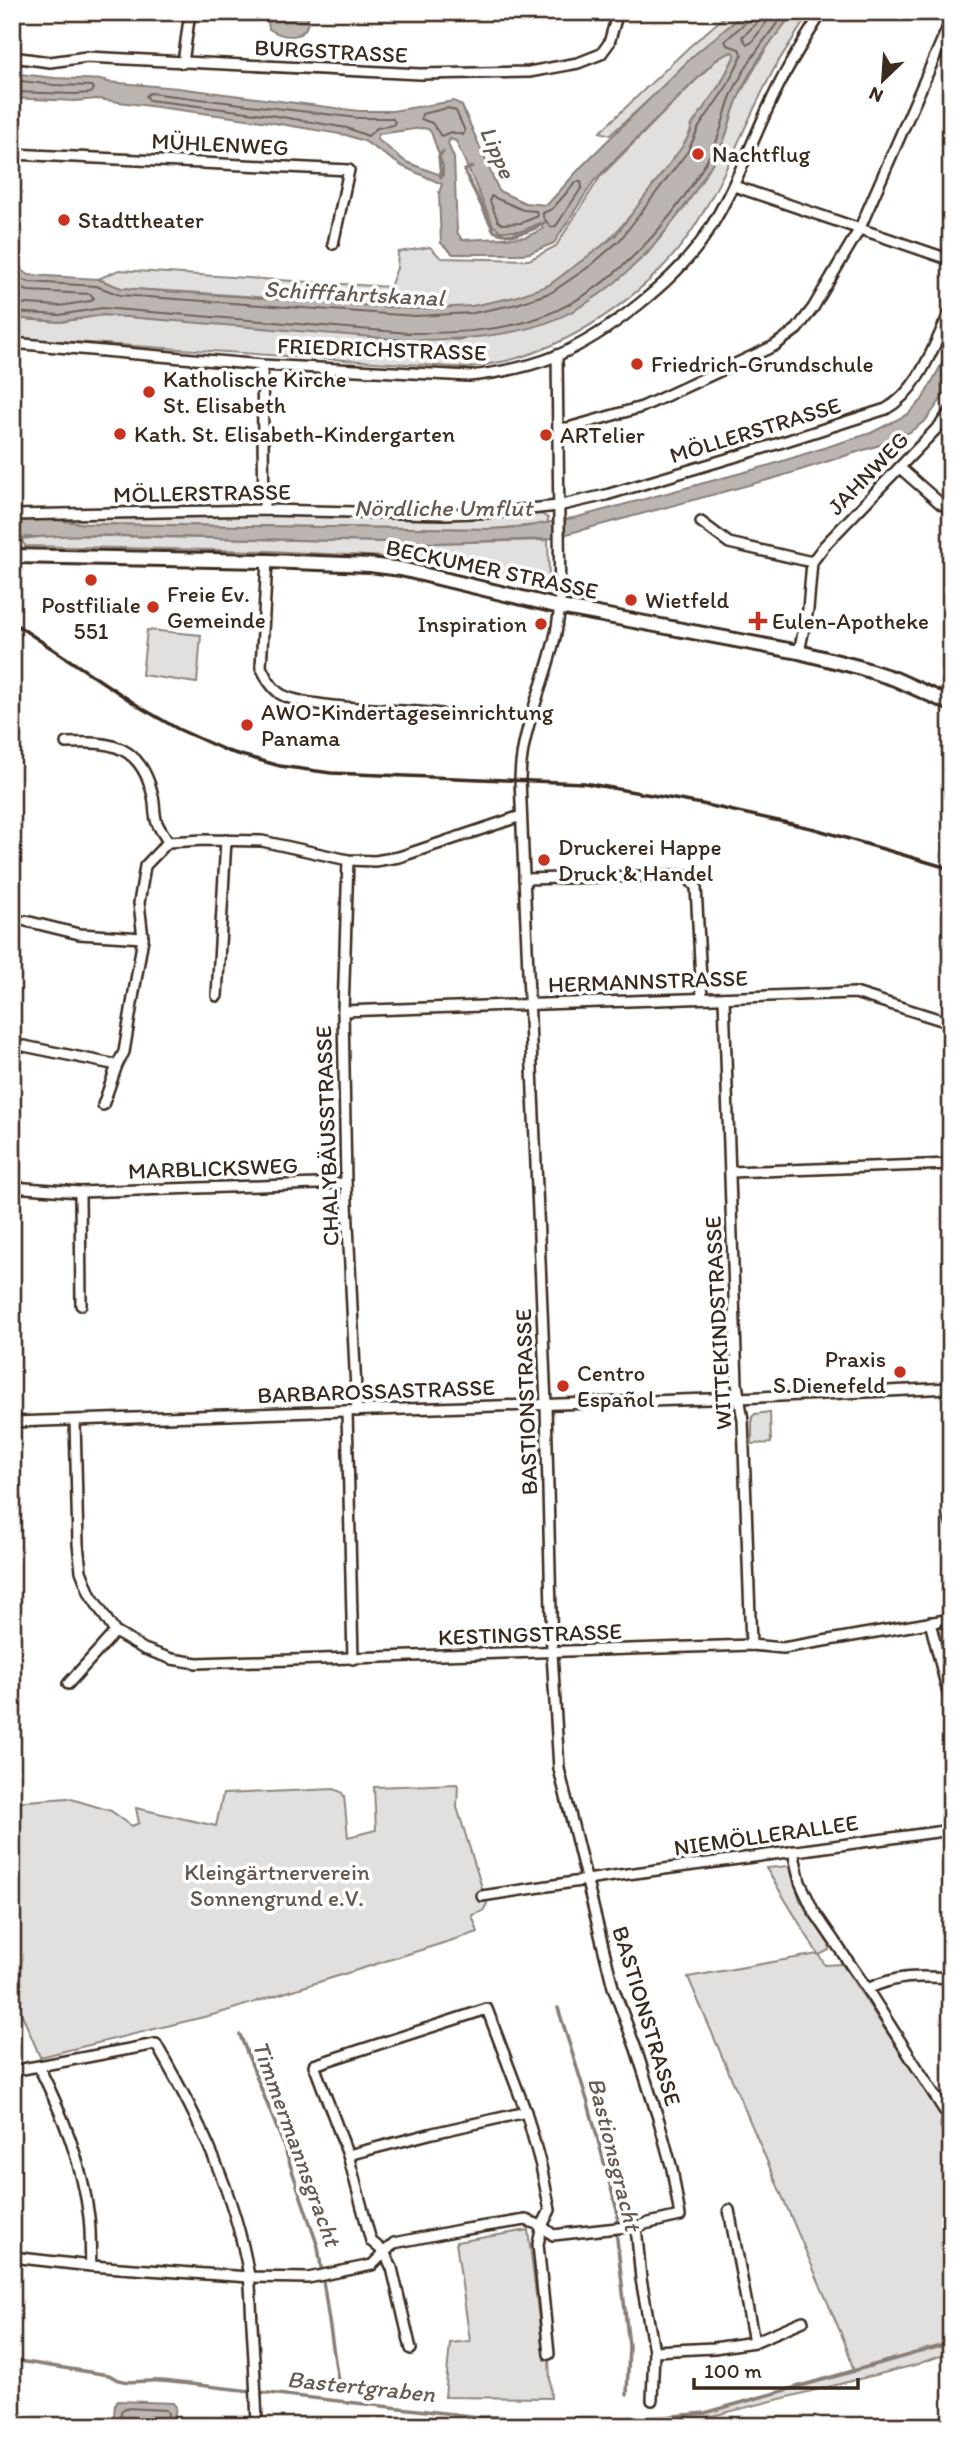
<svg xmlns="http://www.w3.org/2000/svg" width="963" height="2438" font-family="Itim,sans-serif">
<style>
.green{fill:#e2e0de;stroke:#8e857e;stroke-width:2}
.water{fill:#bcb6b3;stroke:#887e77;stroke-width:2;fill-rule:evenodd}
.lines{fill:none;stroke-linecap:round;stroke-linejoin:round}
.shore{stroke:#6f625a;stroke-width:2}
.stream{stroke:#887e77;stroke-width:3.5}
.minor-casing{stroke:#3b2a1e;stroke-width:14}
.tertiary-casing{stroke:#3b2a1e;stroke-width:16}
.secondary-casing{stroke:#3b2a1e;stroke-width:18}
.minor{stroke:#fff;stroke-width:9}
.tertiary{stroke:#fff;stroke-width:10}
.secondary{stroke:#fff;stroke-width:12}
.rail{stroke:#3b2a1e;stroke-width:3.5}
.poi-dot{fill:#c8321e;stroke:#fff;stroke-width:2.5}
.labels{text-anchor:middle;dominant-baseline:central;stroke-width:7;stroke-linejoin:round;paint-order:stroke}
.street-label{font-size:23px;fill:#3b2a1e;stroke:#fff}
.poi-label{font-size:23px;fill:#3b2a1e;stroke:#fff;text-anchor:start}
.park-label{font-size:23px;fill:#65584e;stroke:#fff}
.water-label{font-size:24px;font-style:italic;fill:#685b52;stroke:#fff}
</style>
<rect width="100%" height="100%" fill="#fff"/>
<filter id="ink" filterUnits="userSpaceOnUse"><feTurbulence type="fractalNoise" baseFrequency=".0143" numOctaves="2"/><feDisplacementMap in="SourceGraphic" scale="14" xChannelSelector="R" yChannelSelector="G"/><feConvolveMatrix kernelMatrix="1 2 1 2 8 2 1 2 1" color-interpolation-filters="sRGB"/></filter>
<g filter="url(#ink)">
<g class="green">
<polygon points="730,12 746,12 610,135 600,132 689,47"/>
<path d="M794,12H810C798,32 784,51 773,71C745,123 725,179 693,229C655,287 582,340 514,359C499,363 483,365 467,368L12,338V318L60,322L102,315L457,340L531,327L571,312L611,284L647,254L685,207L721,149L737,99L767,47Z"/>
<path d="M732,52L735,55L734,59L721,83L692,125C688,148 658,181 643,200C617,233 587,266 549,285C474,323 377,306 296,300C238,295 179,292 121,288L98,279L119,270L390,287L397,268L398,252L430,247L441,258L529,260L556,246L600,177L719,57Z"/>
<path d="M541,514L548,518V524L491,529L85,524L49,519C122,518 196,514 268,515C359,517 450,524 541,514Z"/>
<polygon points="58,535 435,543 548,540 549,580 541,585 438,562 407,558 268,551 25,546 21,539"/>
<polygon points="147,630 201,635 197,683 142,675"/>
<polygon points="770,1412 771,1443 752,1444 752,1417 755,1414"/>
<polygon points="458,1784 457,1807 487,1904 483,1911 472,1915 478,1932 220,2013 40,2057 12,1991 12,1802 68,1798 111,1811 132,1826 139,1823 136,1808 216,1826 223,1794 334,1789 341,1792 344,1796 348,1837 376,1830 374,1787"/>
<polygon points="789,1866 800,1900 830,1946 829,1950 819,1955 825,1965 842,1964 942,2116 940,2126 945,2133 951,2134 951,2352 915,2365 708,2417 630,2423 551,2424 550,2419 630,2419 705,2413 854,2372 846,2345 688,1977 818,1954 766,1868"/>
<polygon points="528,2230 544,2360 549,2360 551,2398 445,2397 450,2343 470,2341 456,2242"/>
</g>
<g class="water">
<path d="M279,12H308C311,39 288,41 269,29L268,22L274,14Z"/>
<path d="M746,12H794C773,39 749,68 737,101C730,117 728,136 719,151C679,224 614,306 530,328C490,338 449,340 408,340L102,315L60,322L12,318V269H19L29,275L98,279L121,288L415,309L472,306L515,297L549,285L615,236L682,147L691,132L692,125L721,83L735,55L732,52L719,57L594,181L554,243L530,253L521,254H453L441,243L439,193L442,184L402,166L364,141L346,135L262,121L97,99L75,101L12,98V73L55,78L106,80L107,82L178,88L359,111H392L454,101L462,106L499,191L525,203L547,205L582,166L694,55ZM422,128L428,129L431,132L443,166V176L406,162L377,139L379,134ZM450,139L456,141L493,225L500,231H522L540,223L543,229L526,237L462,240L457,232L454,158L448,144Z"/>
<polygon points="951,347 951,380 940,401 926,420 910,432 886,443 775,478 548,539 435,543 85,535 12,538 12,520 49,519 85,524 491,529 524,527 578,517 767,466 871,433 908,414 922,400"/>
<polygon points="118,2401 173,2403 176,2407 173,2426 113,2426 115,2404"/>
</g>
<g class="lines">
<g class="shore">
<polyline points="759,12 756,24 742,37 747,44 751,43 774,12"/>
<polyline points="12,80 54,85 91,86 94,89 91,93 75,94 12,92"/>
<polygon points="150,93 358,118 392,118 395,122 393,125 377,128 368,136 347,128 264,114 149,100 146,96"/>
<polygon points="448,108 456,111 465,131 463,135 451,132 441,136 432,123 421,119 422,114"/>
<polygon points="581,182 582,187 556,226 551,227 543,217 543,213 552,209 576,182"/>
<polygon points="491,196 523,210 536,211 538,216 521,223 502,224 498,221 490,201"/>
<polyline points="12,276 29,282 96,286 120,295 415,316 473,313 517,304 552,292 590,266 620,240 688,151 699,127 727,86 742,55 739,49 727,45 725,41 748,20 750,12"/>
<polyline points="12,284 28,291 90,294 94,298 91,301 59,306 12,303"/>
<path d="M12,312L59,315L102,308L409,333C449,333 490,332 529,321C609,297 677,219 714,147C722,131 724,113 731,96C744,66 765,38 786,12"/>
<polyline points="120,2426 121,2411 125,2408 166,2410 168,2413 166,2426"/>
</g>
<g class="stream">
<path d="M472,167L465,170L466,174L494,231C511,239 528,233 544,223"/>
<polyline points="441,177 439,156 443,152"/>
<polyline points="558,2008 588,2103 618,2214 616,2230 629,2346 627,2395"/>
<polyline points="240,2035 282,2141 318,2247 339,2388"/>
<path d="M12,2360L109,2375C123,2384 133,2382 149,2381C162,2380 177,2383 190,2384L479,2417L630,2419L665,2417L705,2413L951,2343"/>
</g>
<defs>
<g id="minor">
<polyline points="12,57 50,62 87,57 420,74 529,72 578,63 601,54 609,43 618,12"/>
<polyline points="183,63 190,12"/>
<polyline points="12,154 349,170 333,244"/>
<polyline points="734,186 951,260"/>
<path d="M12,343L262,365L469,376C498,373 529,367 556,356C606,335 678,279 707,233C738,185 755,131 781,81C793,57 808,35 822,12"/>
<polyline points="262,365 264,510"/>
<polyline points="559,428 568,428 642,407 774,346 797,329 813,308 859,230 951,20"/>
<polyline points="900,468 941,504 951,509"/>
<path d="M12,515L264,510L445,514L502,512L558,506L606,495L764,448L886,409C920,390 934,344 951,310"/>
<polyline points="701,522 729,543 812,562"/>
<path d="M267,561L261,667C266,677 270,686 279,693C303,710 407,709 441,714"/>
<polyline points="799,652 808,609 812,562 825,545 941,424 951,410"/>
<polyline points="168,842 204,840 262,841 348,860 375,861 399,857 521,816"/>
<polyline points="348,860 343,1011 346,1183 357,1411"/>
<polyline points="524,879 685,875 696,887 702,998"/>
<polyline points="26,921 79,934 143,938"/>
<polyline points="217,996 226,840"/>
<polyline points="724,998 737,1384 743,1420 751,1645"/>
<polyline points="343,1011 855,993 951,1023"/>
<path d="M24,1046L117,1065L124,1052L143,938L139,903L145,866L168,842C165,836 160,830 157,823C154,815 155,805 153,796C141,745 112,741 66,743"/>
<polyline points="103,1105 117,1065"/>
<polyline points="730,1172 951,1164"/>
<polyline points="12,1187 80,1192 346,1183"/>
<polyline points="80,1192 81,1305"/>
<polyline points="347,1412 353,1659"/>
<polyline points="75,1421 78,1544 81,1571 90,1594 115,1632 144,1649 172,1659 197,1663 751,1645 783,1648 951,1619"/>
<polyline points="12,1422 739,1398 951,1388"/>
<polyline points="950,1519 951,1523"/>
<polyline points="930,1622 951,1705"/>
<polyline points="68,1684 115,1632"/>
<polyline points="793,1851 800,1882 813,1910 867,1989 951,2121"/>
<polyline points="482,1896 620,1875 951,1830"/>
<path d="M867,1989C898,1975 918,1976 951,1978"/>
<path d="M39,2067C63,2115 82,2163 89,2217C91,2233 90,2250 91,2266"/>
<path d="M12,2071L156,2044C198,2117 235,2192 249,2276C251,2292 251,2308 252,2324C254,2358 256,2392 257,2426"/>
<polyline points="348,2155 433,2133 526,2112"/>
<polyline points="729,2210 754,2342"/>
<polyline points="636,2226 641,2279 654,2351 652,2400"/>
<path d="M12,2257L91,2266L249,2277L308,2278L372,2265L394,2243L460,2230L526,2220L542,2226L553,2235L636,2226L680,2216L672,2169L659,2121L636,2049L613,1987L559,1769L552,1653L546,1405L520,779C521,731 542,691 553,645C557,633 558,619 560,607L557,355"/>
<polyline points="411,2349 392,2268 384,2252 371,2241 348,2155 314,2065 487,2009 526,2112 541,2166 550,2210 542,2226 538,2244 549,2354"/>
<polyline points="654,2351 714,2348 754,2342 803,2321"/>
</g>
<polyline id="tertiary" points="12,18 14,12"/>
<polyline id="secondary" points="12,556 267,561 370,565 401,569 560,607 799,652 858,667 895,679 951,704"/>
</defs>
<use href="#minor" class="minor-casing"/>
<use href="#tertiary" class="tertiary-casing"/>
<use href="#secondary" class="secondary-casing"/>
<use href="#minor" class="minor"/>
<use href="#tertiary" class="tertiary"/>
<use href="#secondary" class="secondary"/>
<polyline class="rail" points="12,622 143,709 178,729 227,751 280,766 331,773 584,783 702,804 815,829 951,869"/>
</g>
</g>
<g class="poi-dot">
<circle cx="698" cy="154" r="7"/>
<circle cx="64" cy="220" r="7"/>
<circle cx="637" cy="364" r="7"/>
<circle cx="149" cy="392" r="7"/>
<circle cx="120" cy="434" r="7"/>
<circle cx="546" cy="435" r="7"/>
<circle cx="91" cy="580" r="7"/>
<circle cx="631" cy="600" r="7"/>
<circle cx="153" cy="607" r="7"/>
<path d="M754.5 610.5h7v7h7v7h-7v7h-7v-7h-7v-7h7z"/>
<circle cx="541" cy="624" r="7"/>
<circle cx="247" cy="725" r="7"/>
<circle cx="544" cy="860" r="7"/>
<circle cx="900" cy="1372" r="7"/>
<circle cx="563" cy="1386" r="7"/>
</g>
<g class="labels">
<g class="street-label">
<text transform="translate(331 51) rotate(3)">BURGSTRASSE</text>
<text transform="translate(220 144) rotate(3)">MÜHLENWEG</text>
<text transform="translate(382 349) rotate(2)">FRIEDRICHSTRASSE</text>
<text transform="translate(755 430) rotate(-17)">MÖLLERSTRASSE</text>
<text transform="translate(868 473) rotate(-46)">JAHNWEG</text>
<text transform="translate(202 493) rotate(-1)">MÖLLERSTRASSE</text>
<text transform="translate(492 569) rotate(12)">BECKUMER STRASSE</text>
<text transform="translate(648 981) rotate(-2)">HERMANNSTRASSE</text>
<text transform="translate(327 1136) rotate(-92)">CHALYBÄUSSTRASSE</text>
<text transform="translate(213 1168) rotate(-2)">MARBLICKSWEG</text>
<text transform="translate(718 1323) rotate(-93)">WITTEKINDSTRASSE</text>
<text transform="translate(376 1391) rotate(-2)">BARBAROSSASTRASSE</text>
<text transform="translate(526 1402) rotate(-92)">BASTIONSTRASSE</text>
<text transform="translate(530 1634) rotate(-2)">KESTINGSTRASSE</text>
<text transform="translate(766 1835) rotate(-8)">NIEMÖLLERALLEE</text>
<text transform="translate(647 2016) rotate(73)">BASTIONSTRASSE</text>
</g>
<g class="poi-label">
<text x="712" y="154">Nachtflug</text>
<text x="78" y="220">Stadttheater</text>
<text x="651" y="364">Friedrich-Grundschule</text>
<text x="163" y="379">Katholische Kirche<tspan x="163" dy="26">St. Elisabeth</tspan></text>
<text x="134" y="434">Kath. St. Elisabeth-Kindergarten</text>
<text x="560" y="435">ARTelier</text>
<text x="167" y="594">Freie Ev.<tspan x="167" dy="26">Gemeinde</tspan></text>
<text x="645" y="600">Wietfeld</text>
<text x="91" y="605" text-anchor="middle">Postfiliale<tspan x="91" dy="26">551</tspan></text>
<text x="772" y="621">Eulen-Apotheke</text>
<text x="527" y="624" text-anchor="end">Inspiration</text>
<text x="261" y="712">AWO-Kindertageseinrichtung<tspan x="261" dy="26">Panama</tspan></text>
<text x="558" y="847">Druckerei Happe<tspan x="558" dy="26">Druck &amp; Handel</tspan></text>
<text x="886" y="1359" text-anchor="end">Praxis<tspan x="886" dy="26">S.Dienefeld</tspan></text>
<text x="577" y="1373">Centro<tspan x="577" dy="26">Español</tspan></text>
</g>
<g class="park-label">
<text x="277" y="1872">Kleingärtnerverein<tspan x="277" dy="26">Sonnengrund e.V.</tspan></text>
</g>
<g class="water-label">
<text transform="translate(498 152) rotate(66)">Lippe</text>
<text transform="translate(354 293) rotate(3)">Schifffahrtskanal</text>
<text x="443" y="507">Nördliche Umflut</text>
<text transform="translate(297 2143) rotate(70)">Timmermannsgracht</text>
<text transform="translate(615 2154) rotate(76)">Bastionsgracht</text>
<text transform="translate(361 2386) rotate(6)">Bastertgraben</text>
</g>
</g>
<rect width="963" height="2438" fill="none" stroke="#fff" stroke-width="42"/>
<rect x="21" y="21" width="921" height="2396" fill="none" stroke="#3b2a1e" stroke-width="2.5" filter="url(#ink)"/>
<g transform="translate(883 80) rotate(205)" stroke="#ffffff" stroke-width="5" paint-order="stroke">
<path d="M0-5L12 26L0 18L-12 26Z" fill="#3b2a1e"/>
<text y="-10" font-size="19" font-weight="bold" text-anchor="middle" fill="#3b2a1e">N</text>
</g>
<path d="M694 2378v10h164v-10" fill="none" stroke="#3b2a1e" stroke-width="3.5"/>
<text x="704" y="2378" font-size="21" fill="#3b2a1e" stroke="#ffffff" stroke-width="5" paint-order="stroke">100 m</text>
</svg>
